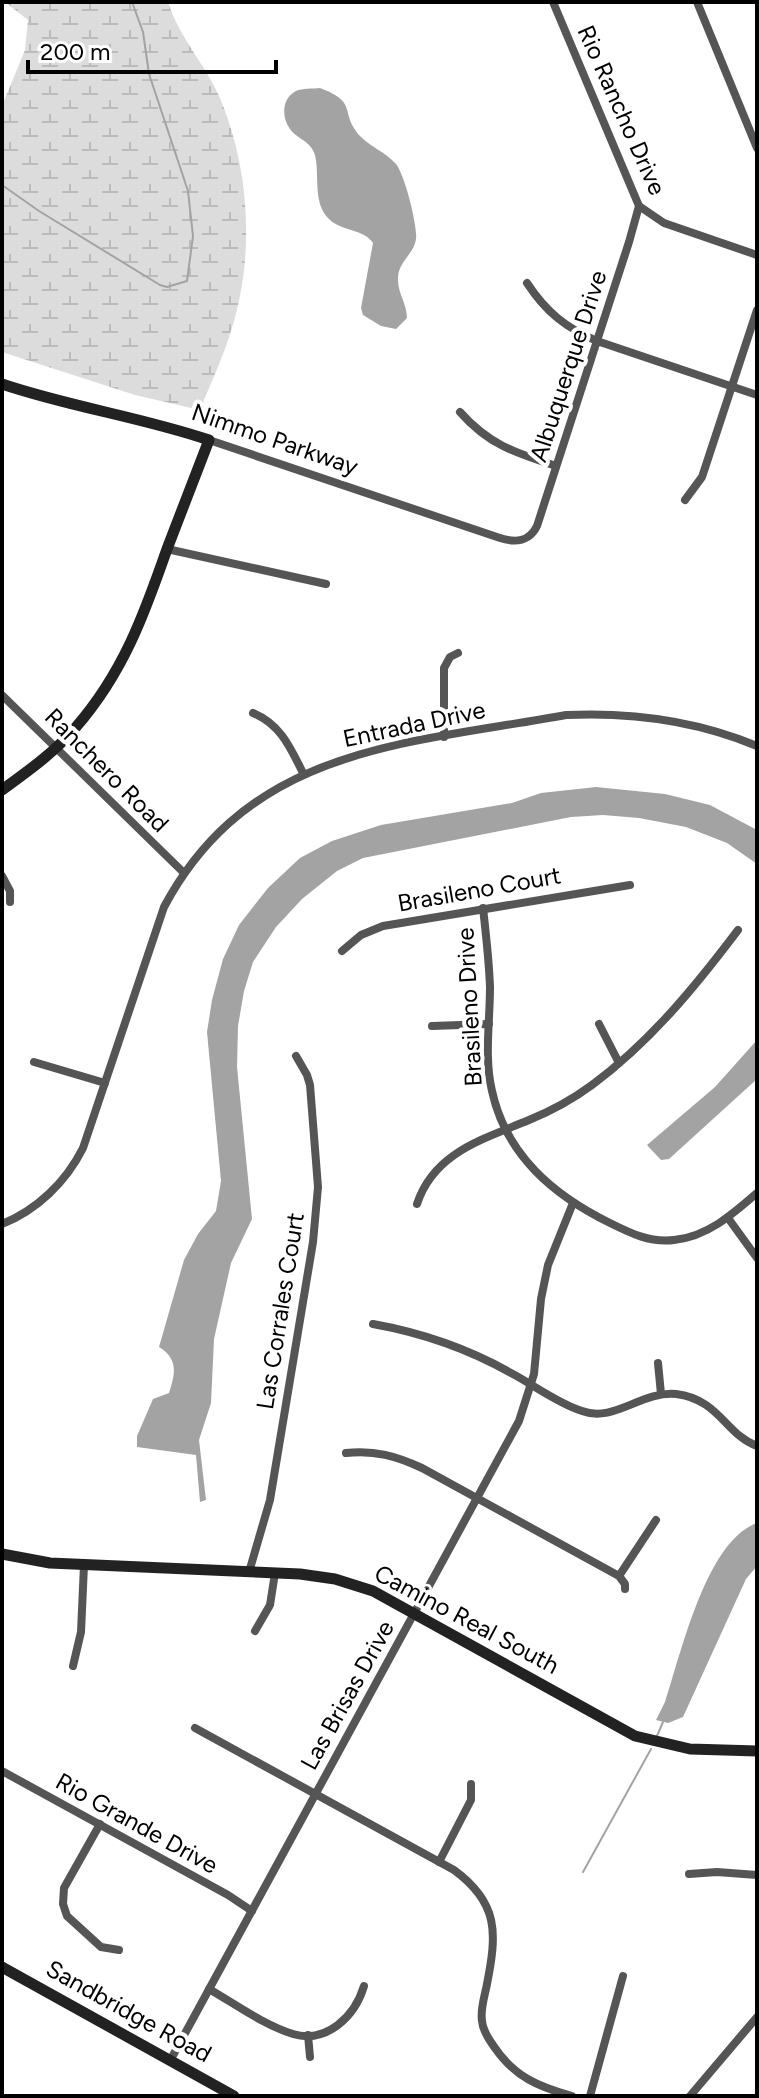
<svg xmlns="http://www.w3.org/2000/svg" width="759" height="2098" font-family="Figtree,sans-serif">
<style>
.wetland{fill:url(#wetland-marsh)}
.water{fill:#a3a3a3}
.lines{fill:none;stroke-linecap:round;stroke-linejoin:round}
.stream{stroke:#a3a3a3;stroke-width:2}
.street{stroke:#555;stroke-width:8}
.secondary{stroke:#222;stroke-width:11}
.labels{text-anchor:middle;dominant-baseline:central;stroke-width:8;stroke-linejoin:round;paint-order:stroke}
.street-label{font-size:24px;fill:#000;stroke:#fff}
</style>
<defs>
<pattern id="wetland-marsh" width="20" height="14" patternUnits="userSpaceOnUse" patternTransform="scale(2)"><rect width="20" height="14" fill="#dcdcdc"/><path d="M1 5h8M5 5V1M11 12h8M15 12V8" fill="none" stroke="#bbb"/></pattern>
</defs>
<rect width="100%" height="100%" fill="#fff"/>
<path class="wetland" d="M5,2H168C179,37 205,64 220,98C250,170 255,256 231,331C223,358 210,384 200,410L135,395L2,352V106L25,50L28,20Z"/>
<g class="water">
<path d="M320,88C360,103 338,112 361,137C371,147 385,152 395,163C404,171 418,227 416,239C414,254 399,261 398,277C397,293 407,303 407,318L396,329L381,326L363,315L361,308L373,243C364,229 342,231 330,220C312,204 320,176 315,155C311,141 297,139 290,129C281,117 282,98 296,91C302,88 313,89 320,88Z"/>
<path d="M596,787L665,794L710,805L757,830V864L727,843L686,827L639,818L603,815L571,817L363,858L337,871L302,899L276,927L253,962L244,991L238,1026L237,1067L252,1219L231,1263L214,1339L211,1403L199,1440L206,1500L200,1502L196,1455L137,1447V1436L153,1399L169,1393C175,1375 179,1359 159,1347L184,1260L198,1234L216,1211L221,1181L207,1032L212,1000L223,959L239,925L268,888L300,858L332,841L381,825L512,803L541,793Z"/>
<polygon points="757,1040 757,1079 669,1159 661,1160 647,1145 715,1087"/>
<path d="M757,1523V1566L746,1579L683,1717L668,1723L656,1720L665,1702C681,1654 706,1541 757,1523Z"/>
</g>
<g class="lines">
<g class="stream">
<polyline points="2,185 39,211 160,285 167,287 187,281 193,236 188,191 149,74 143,32 132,2"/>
<polyline points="657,1736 663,1722"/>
<polyline points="583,1872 651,1749"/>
</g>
<g class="street">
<polyline points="553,2 639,206 664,223 757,255"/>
<polyline points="697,2 757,148"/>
<path d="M527,283C546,312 566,328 597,341L757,395"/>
<path d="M460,412C489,445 516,453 556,466"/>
<path d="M209,440L500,538C516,543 529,542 537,526L629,242L639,206"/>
<polyline points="685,500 702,477 757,310"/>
<polyline points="167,549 326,584"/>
<polyline points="2,695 184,873"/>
<path d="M253,713C281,725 290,747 303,773"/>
<polyline points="444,737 444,668 450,657 458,653"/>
<polyline points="2,876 10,891 10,902"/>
<path d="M483,908C486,934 489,961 490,987C490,1022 484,1057 492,1091C506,1155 553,1195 610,1223C630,1233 650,1243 674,1240C707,1237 733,1214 757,1193"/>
<polyline points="342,951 361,935 383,926 630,885"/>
<polyline points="599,1024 619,1063"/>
<polyline points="432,1026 489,1024"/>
<polyline points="34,1062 105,1083"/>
<path d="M417,1204C434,1152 484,1139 529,1120C551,1111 573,1099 592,1085C650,1042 695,987 738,930"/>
<polyline points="728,1218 757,1258"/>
<path d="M2,1224C37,1210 66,1182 83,1148L164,907C250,746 407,744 566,715C633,712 695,720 757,746"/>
<path d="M373,1324C423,1333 467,1348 511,1373C534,1385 557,1403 582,1411C614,1423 641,1391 676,1394C719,1399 726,1435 757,1446"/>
<polyline points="658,1363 661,1394"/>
<path d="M346,1453C375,1450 396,1456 422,1468L619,1576L625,1584V1589"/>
<polyline points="249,1572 270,1500 313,1242 318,1187 310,1085 307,1075 296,1056"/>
<polyline points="619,1576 656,1520"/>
<polyline points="255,1631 270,1605 275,1573"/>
<polyline points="73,1666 81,1632 84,1565"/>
<path d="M195,1728L454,1870C499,1903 497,1933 487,1984C485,1995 480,2009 482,2021C483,2031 489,2040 495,2048C515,2077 539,2087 572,2096"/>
<polyline points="2,1771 228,1895 252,1911"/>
<polyline points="100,1824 64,1888 63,1904 67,1916 101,1947 119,1950"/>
<polyline points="439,1862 471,1800 471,1784"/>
<polyline points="689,1874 717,1872 757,1875"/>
<path d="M209,1989C235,2004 264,2025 293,2034C327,2044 355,2016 364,1986"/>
<polyline points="308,2035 310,2057"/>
<polyline points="171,2059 519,1421 534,1374 541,1299 548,1265 573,1203"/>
<polyline points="590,2096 623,1976"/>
<polyline points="690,2096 757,2017"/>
</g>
<g class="secondary">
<path d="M2,384C70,407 141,417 209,440C195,476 181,512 167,549C144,615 123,673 76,727C55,752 28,771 2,790"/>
<polyline points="2,1554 50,1563 300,1574 335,1579 373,1591 635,1736 690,1749 757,1751"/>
<polyline points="2,1967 234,2096"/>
</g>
</g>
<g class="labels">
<g class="street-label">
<text transform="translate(622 110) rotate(66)">Rio Rancho Drive</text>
<text transform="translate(568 366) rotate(-72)">Albuquerque Drive</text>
<text transform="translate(275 439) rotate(19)">Nimmo Parkway</text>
<text transform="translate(414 724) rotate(-12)">Entrada Drive</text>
<text transform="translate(107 770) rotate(45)">Ranchero Road</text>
<text transform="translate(479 889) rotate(-10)">Brasileno Court</text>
<text transform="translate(469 1007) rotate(-93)">Brasileno Drive</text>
<text transform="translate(280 1311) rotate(-81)">Las Corrales Court</text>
<text transform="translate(467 1619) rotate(28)">Camino Real South</text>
<text transform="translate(347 1695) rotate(-61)">Las Brisas Drive</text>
<text transform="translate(137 1823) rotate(29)">Rio Grande Drive</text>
<text transform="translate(129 2011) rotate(29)">Sandbridge Road</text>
</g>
</g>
<rect width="759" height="2098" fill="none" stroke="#000000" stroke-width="8"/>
<path d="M28 60v12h248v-12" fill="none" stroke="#000000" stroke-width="4"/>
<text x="40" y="60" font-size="24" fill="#000000" stroke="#ffffff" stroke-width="6" paint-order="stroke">200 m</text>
</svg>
